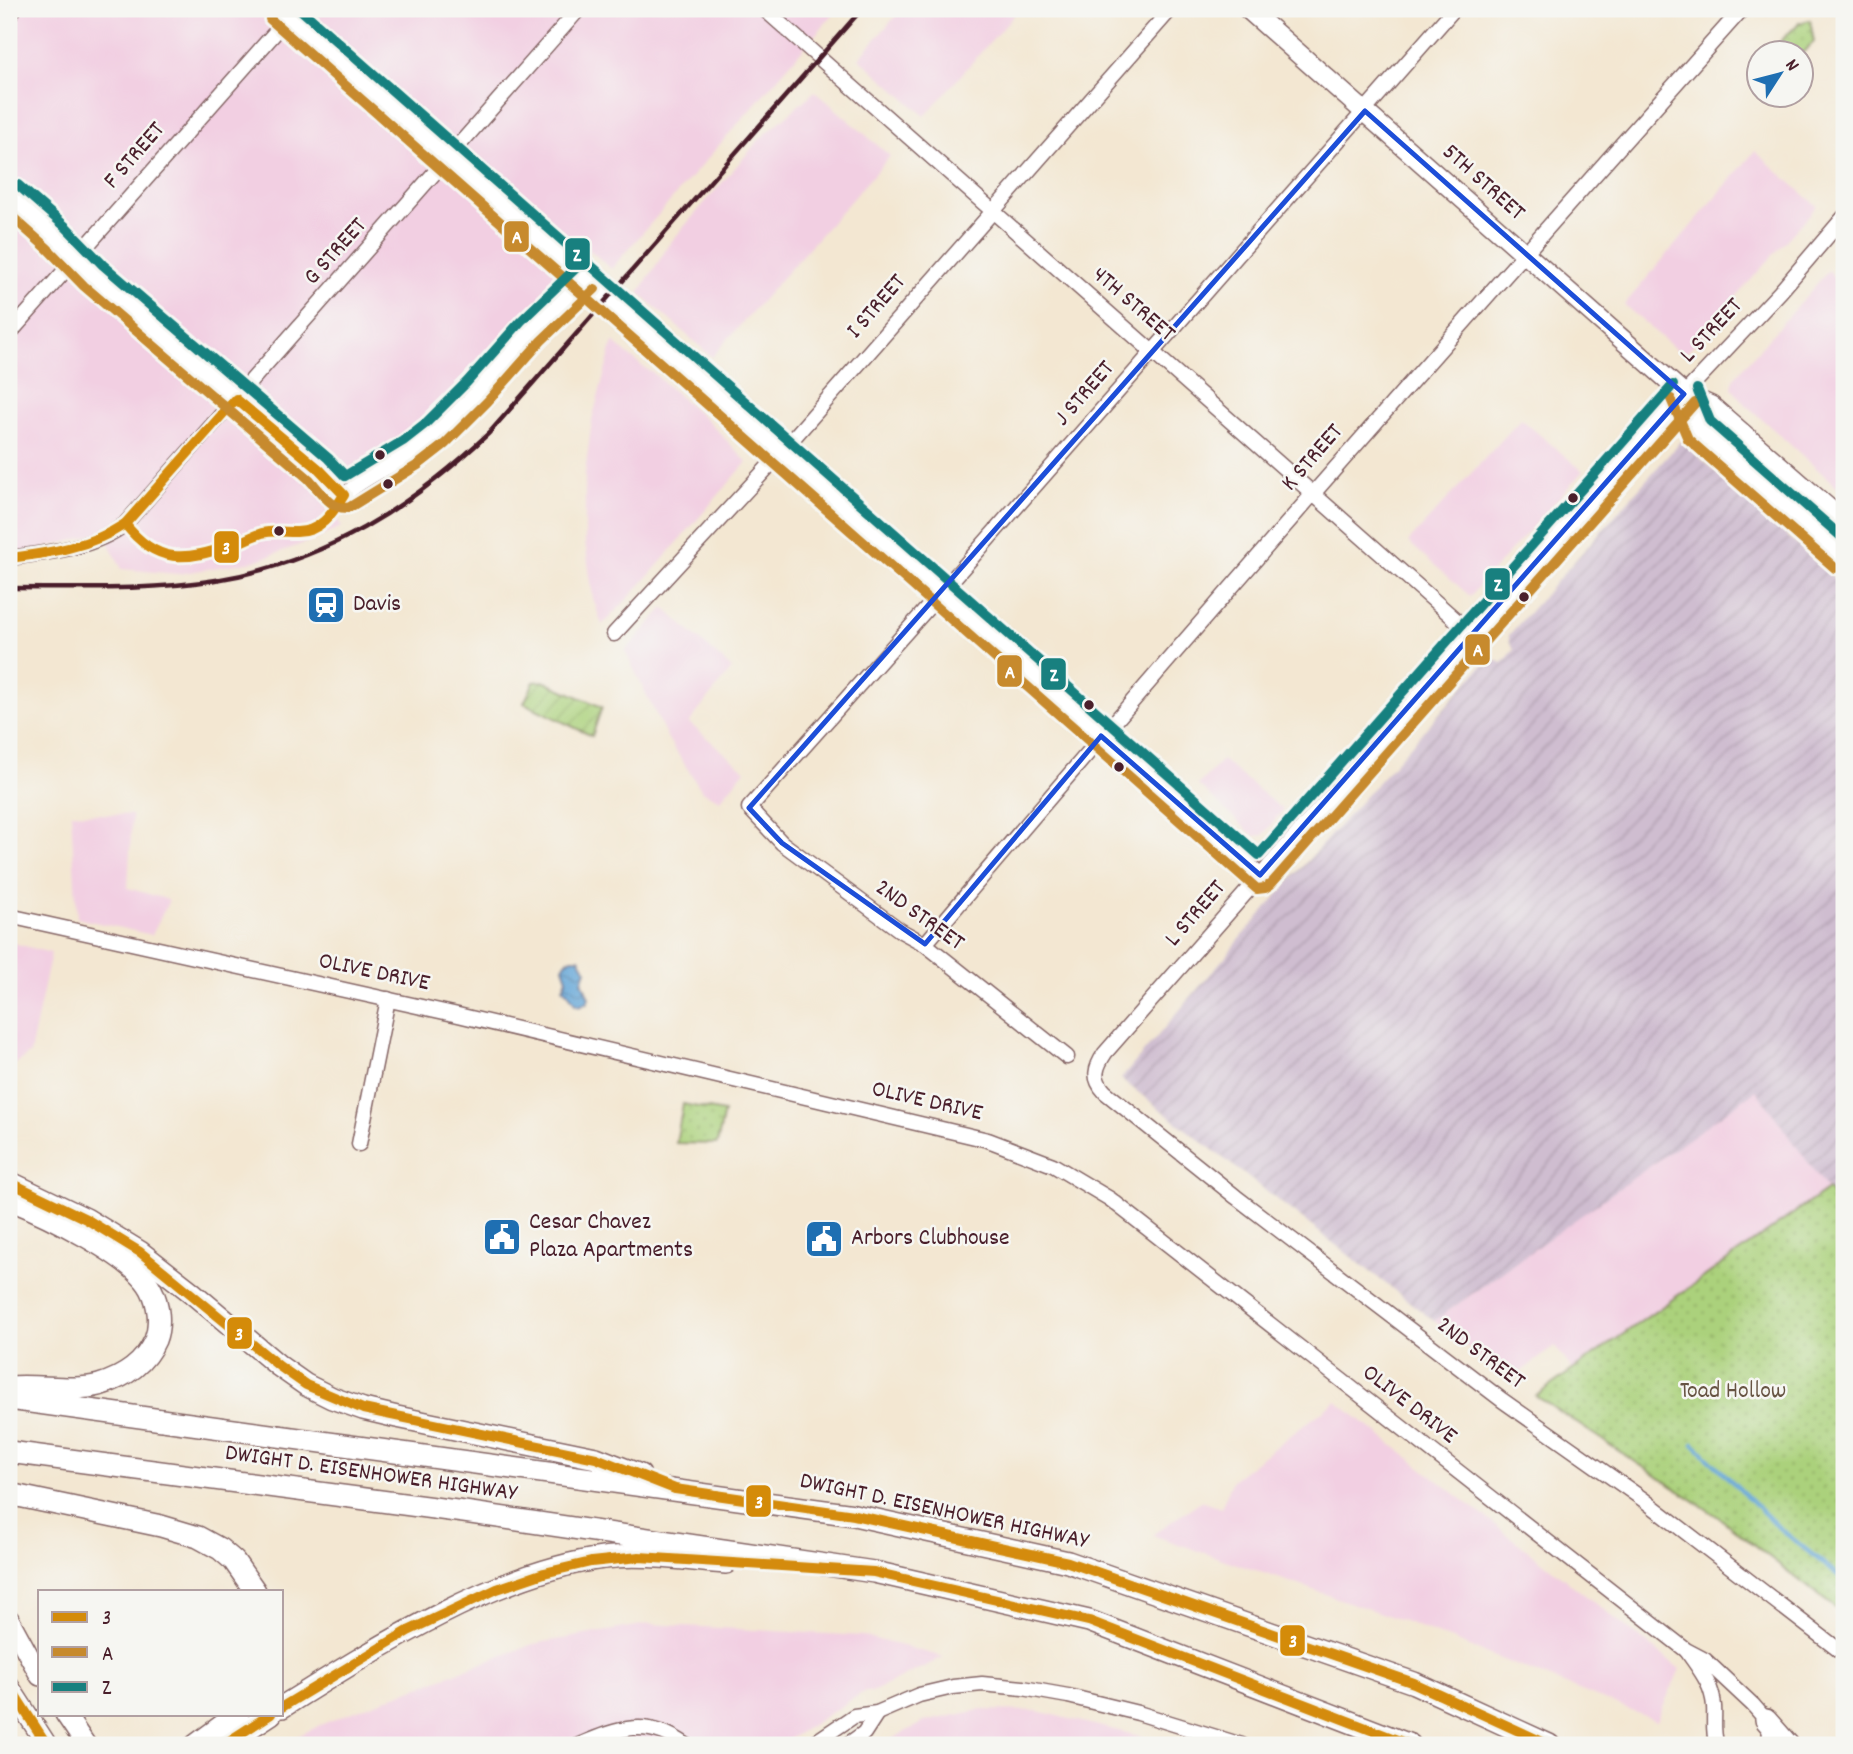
<svg xmlns="http://www.w3.org/2000/svg" width="1853" height="1754" font-family="Dekko,sans-serif">
<style>
.built{fill:#f2cfe2}
.industrial{fill:url(#industrial-furrows)}
.park{fill:url(#park-dots);stroke:#7a7853;stroke-width:2}
.garden{fill:url(#garden-furrows);stroke:#7a7853;stroke-width:2}
.water{fill:url(#water-waves);stroke:#566281;stroke-width:2}
.lines{fill:none;stroke-linecap:round;stroke-linejoin:round}
.stream{stroke:#62a5d7;stroke-width:4.5}
.minor-casing{stroke:#856565;stroke-width:17}
.major-casing{stroke:#856565;stroke-width:22}
.highway-casing{stroke:#856565;stroke-width:24}
.minor{stroke:#fff;stroke-width:14}
.major{stroke:#fff;stroke-width:19}
.highway{stroke:#fff;stroke-width:21}
.rail{stroke:#4a1f2b;stroke-width:4.5}
.bus-1-casing{stroke:#f6f6f2;stroke-width:16}
.bus-2-casing{stroke:#f6f6f2;stroke-width:16}
.bus-3-casing{stroke:#f6f6f2;stroke-width:16}
.bus-1{stroke:#d48b09;stroke-width:10}
.bus-2{stroke:#c78a2d;stroke-width:10}
.bus-3{stroke:#18807f;stroke-width:10}
.marked{fill:none;stroke:#1d4ed8;stroke-width:5;stroke-linejoin:round}
.bus-dot{fill:#4a1f2b;stroke:#f6f6f2;stroke-width:2.5}
.labels{text-anchor:middle;dominant-baseline:central;stroke-width:5;stroke-linejoin:round;paint-order:stroke}
.street-label{font-size:24px;fill:#4a1f2b;stroke:#f6f6f2}
.poi-label{font-size:24px;fill:#4a1f2b;stroke:#f6f6f2;text-anchor:start}
.park-label{font-size:24px;fill:#675443;stroke:#f6f6f2}
.line-badge{stroke:#f6f6f2;stroke-width:2.5}
.badge-label{font-size:19px;text-anchor:middle;font-weight:bold;fill:#fff}
</style>
<defs>
<pattern id="industrial-furrows" width="10" height="10" patternUnits="userSpaceOnUse" patternTransform="scale(1.75)"><rect width="10" height="10" fill="#cfbdd0"/><path d="M-1 1l2-2M0 10L10 0M9 11l2-2" fill="none" stroke="#b3a2b3"/></pattern>
<pattern id="park-dots" width="8" height="8" patternUnits="userSpaceOnUse" patternTransform="scale(1.75)"><rect width="8" height="8" fill="#abd17b"/><path d="M2 2h.1M6 6h.1" fill="none" stroke="#95b36a" stroke-width="1.8" stroke-linecap="round"/></pattern>
<pattern id="garden-furrows" width="10" height="10" patternUnits="userSpaceOnUse" patternTransform="scale(1.75)"><rect width="10" height="10" fill="#abd17b"/><path d="M-1 1l2-2M0 10L10 0M9 11l2-2" fill="none" stroke="#95b36a"/></pattern>
<pattern id="water-waves" width="16" height="10" patternUnits="userSpaceOnUse" patternTransform="scale(1.75)"><rect width="16" height="10" fill="#62a5d7"/><path d="M0 5q4-4 8 0t8 0" fill="none" stroke="#5386af"/></pattern>
</defs>
<rect width="100%" height="100%" fill="#f6f6f2"/>
<filter id="ink" filterUnits="userSpaceOnUse"><feTurbulence type="fractalNoise" baseFrequency=".0143" numOctaves="2"/><feDisplacementMap in="SourceGraphic" scale="14" xChannelSelector="R" yChannelSelector="G"/><feConvolveMatrix kernelMatrix="1 2 1 2 8 2 1 2 1" color-interpolation-filters="sRGB"/></filter>
<filter id="wash" filterUnits="userSpaceOnUse"><feTurbulence type="fractalNoise" baseFrequency=".00686" numOctaves="4" result="noise"/><feDisplacementMap in="SourceGraphic" scale="28" xChannelSelector="R" yChannelSelector="G"/><feGaussianBlur stdDeviation="1.57" result="paint"/><feColorMatrix in="noise" values="0 0 0 0 0 0 0 0 0 0 0 0 0 0 0 0 0 1.4 0 .05"/><feComposite in="paint" operator="in"/></filter>
<g filter="url(#wash)">
<rect width="100%" height="100%" fill="#f3e7d2"/>
<g class="built">
<polygon points="9,9 838,9 611,269 590,250 574,269 585,279 417,449 360,481 335,511 341,527 319,538 255,561 178,574 122,569 103,532 9,558"/>
<polygon points="902,9 1019,9 925,116 859,58"/>
<polygon points="815,91 890,156 712,357 639,293 670,243 759,140"/>
<polygon points="1755,151 1817,206 1685,354 1681,354 1624,305"/>
<polygon points="1829,270 1844,292 1844,493 1743,402 1732,388 1734,378"/>
<polygon points="613,342 643,367 653,373 712,425 747,462 639,587 602,625 593,598 585,541 585,474 592,420"/>
<polygon points="1521,419 1583,471 1470,596 1408,542"/>
<polygon points="664,608 732,669 689,723 745,770 720,800 702,791 668,739 625,651"/>
<polygon points="1222,760 1283,810 1263,835 1254,836 1198,785"/>
<polygon points="71,813 132,815 128,888 169,900 152,935 77,918"/>
<polygon points="9,942 51,953 30,1053 9,1069"/>
<polygon points="1756,1089 1828,1189 1572,1369 1555,1346 1510,1380 1434,1321"/>
<polygon points="1336,1401 1680,1669 1657,1721 1401,1620 1152,1535 1201,1501 1221,1508 1233,1479"/>
<polygon points="648,1624 863,1636 944,1657 872,1692 865,1691 780,1745 279,1745 325,1723 381,1701 533,1644"/>
<polygon points="979,1710 1037,1711 1152,1739 1170,1745 880,1745 924,1722"/>
</g>
<polygon class="industrial" points="1681,441 1844,587 1844,1212 1756,1090 1434,1321 1121,1079 1294,876 1489,658 1503,663 1510,655 1514,650 1509,640 1509,635"/>
<g class="park">
<polygon points="1810,20 1814,42 1801,54 1793,52 1780,42 1799,23"/>
<polygon points="683,1104 724,1112 717,1144 676,1143"/>
<polygon points="1828,1189 1844,1212 1844,1615 1717,1516 1536,1396"/>
</g>
<polygon class="garden" points="543,681 602,707 592,736 524,703 534,682"/>
<polygon class="water" points="572,958 579,958 586,970 582,981 589,998 587,1003 580,1006 575,1004 569,994 563,988 567,979 563,967 566,962"/>
<g class="lines">
<polyline class="stream" points="1694,1444 1779,1528 1844,1580"/>
</g>
</g>
<g filter="url(#ink)">
<g class="lines">
<defs>
<g id="minor">
<polyline points="279,9 1260,875"/>
<polyline points="764,9 1473,635"/>
<polyline points="9,15 14,9"/>
<path d="M9,196L57,238L93,275L319,469L344,495C367,475 396,465 420,446C462,413 495,371 531,331C548,313 568,298 585,279"/>
<path d="M1844,217L1780,292L1684,394L1105,1053C1095,1068 1092,1078 1105,1092L1236,1197L1502,1400L1644,1500L1844,1654"/>
<polyline points="9,334 296,9"/>
<path d="M9,558C47,553 94,548 125,524L579,9"/>
<polyline points="614,634 767,468 1171,9"/>
<polyline points="9,916 458,1015 988,1140 1053,1165 1110,1199 1686,1650 1705,1660 1753,1705 1766,1720 1769,1728 1770,1736 1766,1745"/>
<path d="M925,944C1192,628 1467,318 1742,9"/>
<polyline points="1067,1057 925,944 901,931 782,843 749,808 923,613 1454,9"/>
<polyline points="359,1144 388,999"/>
<path d="M1687,1651C1699,1669 1712,1683 1714,1706C1715,1720 1712,1732 1717,1745"/>
<path d="M579,1745C620,1728 647,1717 686,1745"/>
<polyline points="811,1745 854,1716 877,1713 919,1695 953,1687 982,1684 1023,1688 1068,1696 1138,1713 1242,1745"/>
<polyline points="847,1745 864,1733 877,1713"/>
</g>
<g id="major">
<polyline points="1248,9 1684,394 1711,406 1844,522"/>
<polyline points="1684,394 1698,429 1844,557"/>
<polyline points="9,1619 40,1676"/>
<polyline points="9,1686 47,1745"/>
<polyline points="65,1714 86,1745"/>
</g>
<g id="highway">
<polyline points="9,1182 86,1219 140,1252 190,1291 279,1366 306,1385 332,1398 363,1409 397,1417 596,1458 640,1475"/>
<path d="M9,1199C44,1213 134,1256 151,1289C159,1304 161,1325 155,1340C144,1365 123,1378 99,1385C73,1392 37,1384 9,1387"/>
<polyline points="9,1399 854,1515 1068,1562 1414,1683 1549,1745"/>
<polyline points="9,1452 464,1512 874,1572 1089,1621 1410,1745"/>
<polyline points="9,1494 161,1526 198,1537 220,1549 234,1561 255,1591"/>
<path d="M282,1707C373,1650 495,1572 603,1558C643,1553 686,1560 726,1563"/>
<polyline points="1766,1720 1788,1745"/>
<polyline points="196,1745 238,1714"/>
<polyline points="223,1745 271,1714"/>
</g>
</defs>
<use href="#minor" class="minor-casing"/>
<use href="#major" class="major-casing"/>
<use href="#highway" class="highway-casing"/>
<use href="#minor" class="minor"/>
<use href="#major" class="major"/>
<use href="#highway" class="highway"/>
<path class="rail" d="M9,588C77,588 149,591 216,580C325,562 411,507 489,433L862,9"/>
<defs>
<g id="bus-1">
<path d="M236,399L319,469L344,495C332,514 320,533 295,532C284,532 273,530 262,533C252,536 242,542 232,545C185,561 157,565 125,524Z"/>
<path d="M9,558C50,553 90,547 125,524"/>
<polyline points="9,1182 86,1219 140,1252 279,1366 306,1385 363,1409 596,1458 675,1489 854,1515 1068,1562 1414,1683 1549,1745"/>
<polyline points="9,1686 47,1745"/>
<polyline points="282,1707 408,1631 497,1589 544,1573 591,1562 639,1557 874,1572 1089,1621 1410,1745"/>
<polyline points="223,1745 271,1714"/>
</g>
<g id="bus-2">
<polyline points="270,19 1257,889 1265,888 1271,884 1695,403"/>
<path d="M9,214L47,248L84,286L309,479C320,491 333,512 350,507L418,465L445,444L488,401L541,341L595,289"/>
<polyline points="1671,399 1688,439 1835,568"/>
</g>
<g id="bus-3">
<polyline points="300,9 1259,855 1673,385"/>
<polyline points="18,185 66,227 103,265 328,458 345,476 403,441 426,423 467,382 521,321 575,269"/>
<polyline points="1697,389 1710,421 1844,539"/>
</g>
</defs>
<use href="#bus-1" class="bus-1-casing"/>
<use href="#bus-2" class="bus-2-casing"/>
<use href="#bus-3" class="bus-3-casing"/>
<use href="#bus-1" class="bus-1"/>
<use href="#bus-2" class="bus-2"/>
<use href="#bus-3" class="bus-3"/>
</g>
</g>
<path class="marked" d="M1365,111L1684,394L1260,875L1101,736L925,944L782,843L749,808Z"/>
<defs>
<symbol id="station-square" viewBox="-11 -11 22 22"><rect x="-9" y="-9" width="18" height="18" rx="4" fill="#1f6fb2" stroke="#f6f6f2"/><path d="M-3-6H3Q5-6 5-4V2Q5 4 3 4L4.5 6H3L1.5 4h-3L-3 6H-4.5L-3 4Q-5 4-5 2V-4Q-5-6-3-6ZM-3.5-4v3h7v-3ZM-3.5 1v1.5H-2V1ZM2 1v1.5H3.5V1Z" fill="#fff"/></symbol>
<symbol id="civic-square" viewBox="-11 -11 22 22"><rect x="-9" y="-9" width="18" height="18" rx="4" fill="#1f6fb2" stroke="#f6f6f2"/><path d="M-.6-6.5H3V-4.5H.6V-3L4-1V1h2V6H-6V1h2V-1L-.6-3ZM-1.2 2.5V6h2.4V2.5Z" fill="#fff"/></symbol>
</defs>
<g fill-rule="evenodd">
<use href="#station-square" x="304" y="583" width="44" height="44"/>
<use href="#civic-square" x="480" y="1215" width="44" height="44"/>
<use href="#civic-square" x="802" y="1217" width="44" height="44"/>
</g>
<g class="bus-dot">
<circle cx="380" cy="455" r="6"/>
<circle cx="388" cy="484" r="6"/>
<circle cx="1573" cy="498" r="6"/>
<circle cx="279" cy="531" r="6"/>
<circle cx="1524" cy="597" r="6"/>
<circle cx="1089" cy="705" r="6"/>
<circle cx="1119" cy="767" r="6"/>
</g>
<g class="labels">
<g class="street-label">
<text transform="translate(135 156) rotate(-49)">F STREET</text>
<text transform="translate(1483 183) rotate(42)">5TH STREET</text>
<text transform="translate(336 252) rotate(-48)">G STREET</text>
<text transform="translate(1133 305) rotate(41)">4TH STREET</text>
<text transform="translate(877 307) rotate(-49)">I STREET</text>
<text transform="translate(1712 331) rotate(-47)">L STREET</text>
<text transform="translate(1085 394) rotate(-49)">J STREET</text>
<text transform="translate(1313 458) rotate(-49)">K STREET</text>
<text transform="translate(1196 914) rotate(-49)">L STREET</text>
<text transform="translate(919 916) rotate(36)">2ND STREET</text>
<text transform="translate(374 973) rotate(12)">OLIVE DRIVE</text>
<text transform="translate(927 1102) rotate(13)">OLIVE DRIVE</text>
<text transform="translate(1480 1354) rotate(37)">2ND STREET</text>
<text transform="translate(1409 1405) rotate(38)">OLIVE DRIVE</text>
<text transform="translate(371 1474) rotate(8)">DWIGHT D. EISENHOWER HIGHWAY</text>
<text transform="translate(944 1512) rotate(12)">DWIGHT D. EISENHOWER HIGHWAY</text>
</g>
<g class="poi-label">
<text x="353" y="605">Davis</text>
<text x="529" y="1223">Cesar Chavez<tspan x="529" dy="28">Plaza Apartments</tspan></text>
<text x="851" y="1239">Arbors Clubhouse</text>
</g>
<g class="park-label">
<text x="1733" y="1392">Toad Hollow</text>
</g>
</g>
<g class="line-badge">
<rect x="503" y="220" width="27" height="33" rx="7" fill="#c78a2d"/>
<rect x="564" y="237" width="27" height="34" rx="7" fill="#18807f"/>
<rect x="213" y="530" width="27" height="34" rx="7" fill="#d48b09"/>
<rect x="1484" y="567" width="27" height="34" rx="7" fill="#18807f"/>
<rect x="1464" y="633" width="27" height="33" rx="7" fill="#c78a2d"/>
<rect x="996" y="654" width="27" height="34" rx="7" fill="#c78a2d"/>
<rect x="1040" y="657" width="27" height="34" rx="7" fill="#18807f"/>
<rect x="226" y="1316" width="27" height="34" rx="7" fill="#d48b09"/>
<rect x="745" y="1484" width="27" height="34" rx="7" fill="#d48b09"/>
<rect x="1279" y="1624" width="27" height="33" rx="7" fill="#d48b09"/>
</g>
<g class="badge-label">
<text x="517" y="243">A</text>
<text x="577" y="261">Z</text>
<text x="226" y="554">3</text>
<text x="1498" y="591">Z</text>
<text x="1478" y="656">A</text>
<text x="1010" y="678">A</text>
<text x="1054" y="681">Z</text>
<text x="239" y="1340">3</text>
<text x="759" y="1508">3</text>
<text x="1293" y="1647">3</text>
</g>
<rect width="1853" height="1754" fill="none" stroke="#f6f6f2" stroke-width="35"/>
<rect x="38" y="1590" width="245" height="126" fill="#f6f6f2" stroke="#b1a0a2" stroke-width="2"/>
<rect x="52" y="1612" width="35" height="10" fill="#d48b09" stroke="#b1a0a2" stroke-width="2"/>
<text x="102" y="1624" font-size="21" fill="#4a1f2b">3</text>
<rect x="52" y="1647" width="35" height="10" fill="#c78a2d" stroke="#b1a0a2" stroke-width="2"/>
<text x="102" y="1660" font-size="21" fill="#4a1f2b">A</text>
<rect x="52" y="1682" width="35" height="10" fill="#18807f" stroke="#b1a0a2" stroke-width="2"/>
<text x="102" y="1694" font-size="21" fill="#4a1f2b">Z</text>
<g transform="translate(1780 74) rotate(54)"><circle r="33" fill="#f6f6f2" stroke="#b1a0a2" stroke-width="2"/>
<path d="M0-5L12 26L0 18L-12 26Z" fill="#1f6fb2"/>
<text y="-10" font-size="19" font-weight="bold" text-anchor="middle" fill="#4a1f2b">N</text>
</g>
</svg>
